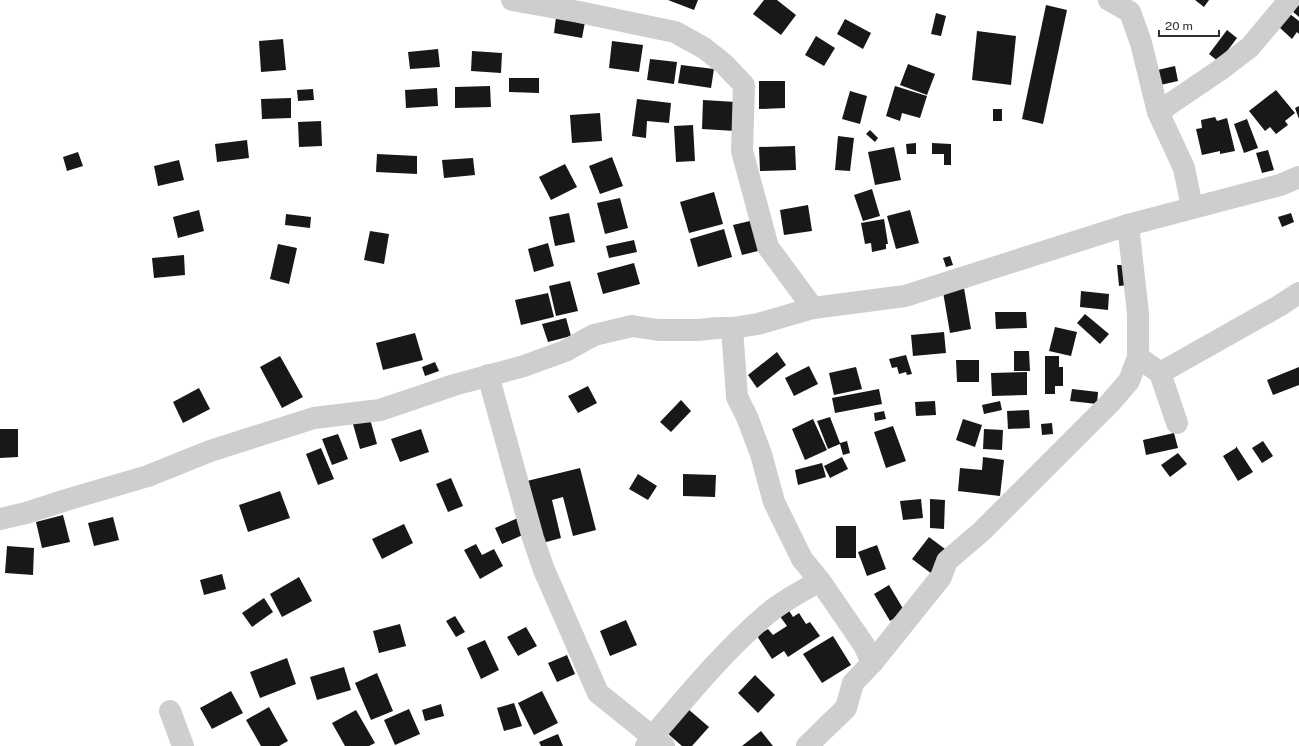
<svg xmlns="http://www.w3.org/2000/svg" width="1299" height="746" font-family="'Public Sans',sans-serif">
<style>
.building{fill:#181818}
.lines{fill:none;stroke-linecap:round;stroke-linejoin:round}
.street{stroke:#cecece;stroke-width:22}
</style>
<rect width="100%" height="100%" fill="#fff"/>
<g class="building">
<polygon points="668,0 698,0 694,10"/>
<polygon points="764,0 777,0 796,15 781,35 753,14"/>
<polygon points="1195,0 1209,0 1204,7"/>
<polygon points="1299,2 1299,17 1292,11"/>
<polygon points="1046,5 1067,10 1043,124 1022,119"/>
<polygon points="936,13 946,16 941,36 931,34"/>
<polygon points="1290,14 1299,21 1299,34 1297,32 1292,39 1279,27"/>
<polygon points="556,17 585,22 582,38 554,33"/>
<polygon points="845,19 871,33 863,49 837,34"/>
<polygon points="1227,30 1237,38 1219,62 1209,54"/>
<polygon points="977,31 1016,36 1011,85 972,80"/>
<polygon points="816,36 835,48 824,66 805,55"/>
<polygon points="283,39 286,70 261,72 259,41"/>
<polygon points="612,41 643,45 639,72 609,68"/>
<polygon points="438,49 440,67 410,69 408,52"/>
<polygon points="472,51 502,53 501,73 471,71"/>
<polygon points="650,59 677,62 674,84 647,80"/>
<polygon points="908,64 935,74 927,95 900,85"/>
<polygon points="681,65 714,69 711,88 678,83"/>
<polygon points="1175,66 1178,81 1156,86 1153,71"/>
<polygon points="509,78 539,78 539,93 509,92"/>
<polygon points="759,81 785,81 785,108 759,109"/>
<polygon points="490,86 491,107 455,108 455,87"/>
<polygon points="895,86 927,96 920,118 902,113 900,121 886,116"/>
<polygon points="437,88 438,106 406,108 405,90"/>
<polygon points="313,89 314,100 298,101 297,90"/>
<polygon points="1276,90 1295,113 1285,121 1288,125 1276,134 1270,127 1265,131 1249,111"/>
<polygon points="850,91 867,96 860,124 842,119"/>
<polygon points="291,98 291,118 262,119 261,99"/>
<polygon points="637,99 671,103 669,123 647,121 646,138 632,136"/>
<polygon points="703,100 736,102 735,131 702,129"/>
<polygon points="1299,106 1299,119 1295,108"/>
<rect x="993" y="109" width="9" height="12"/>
<polygon points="600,113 602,141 572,143 570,115"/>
<polygon points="1215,117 1217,121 1227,118 1235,151 1220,154 1220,151 1202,155 1196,129 1202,128 1201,120"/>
<polygon points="1247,119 1258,148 1244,153 1234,124"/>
<polygon points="321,121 322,146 299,147 298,122"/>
<polygon points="693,125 695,161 676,162 674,126"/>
<polygon points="870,130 878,138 875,142 866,134"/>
<polygon points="838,136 854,138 850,171 835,170"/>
<polygon points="247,140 249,158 217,162 215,144"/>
<polygon points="916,143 916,154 907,154 906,144"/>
<polygon points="932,143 951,144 951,165 944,165 944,154 932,154"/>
<polygon points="795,146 796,170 760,171 759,147"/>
<polygon points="894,147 901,180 875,185 868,152"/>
<polygon points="1268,150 1274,170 1262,173 1256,153"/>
<polygon points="78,152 83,166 67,171 63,157"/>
<polygon points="377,154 417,156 417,174 376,172"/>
<polygon points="612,157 623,186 600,194 589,166"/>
<polygon points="473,158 475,175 444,178 442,160"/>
<polygon points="179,160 184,180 158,186 154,166"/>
<polygon points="565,164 577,187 551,200 539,177"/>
<polygon points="872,189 880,216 863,221 854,195"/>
<polygon points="714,192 723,224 689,233 680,202"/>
<polygon points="620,198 628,228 605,234 597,203"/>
<polygon points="808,205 812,231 784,235 780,210"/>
<polygon points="199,210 204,231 178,238 173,217"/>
<polygon points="910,210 919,243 896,249 887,216"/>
<polygon points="569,213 575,242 555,246 549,217"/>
<polygon points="1291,213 1294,222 1282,227 1278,217"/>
<polygon points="286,214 311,217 310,228 285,225"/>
<polygon points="884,219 888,244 886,244 886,249 872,252 871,243 865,244 861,223"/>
<polygon points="754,220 762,250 742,255 733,225"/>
<polygon points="724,229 732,257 698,267 690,239"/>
<polygon points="370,231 389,234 384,264 364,260"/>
<polygon points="634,240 637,252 609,258 606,246"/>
<polygon points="548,243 554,266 534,272 528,249"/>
<polygon points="278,244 297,248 289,284 270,279"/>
<polygon points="184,255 185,275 154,278 152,258"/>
<polygon points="950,256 953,265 946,267 943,258"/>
<polygon points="634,263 640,284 603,294 597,273"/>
<polygon points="1117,265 1126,265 1128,285 1119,286"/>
<polygon points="570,281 578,311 556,316 549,286"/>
<polygon points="964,288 971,329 950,333 943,292"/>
<polygon points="1081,291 1109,294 1108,310 1080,307"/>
<polygon points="548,293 554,317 521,325 515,300"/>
<polygon points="995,312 1026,312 1027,328 996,329"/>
<polygon points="1085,314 1109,334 1100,344 1077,323"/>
<polygon points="566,318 571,336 548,342 542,324"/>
<polygon points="1055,327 1077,332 1071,356 1049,351"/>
<polygon points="944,332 946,353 913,356 911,335"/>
<polygon points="415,333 423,360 383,370 376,343"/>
<polygon points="1014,351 1029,351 1030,371 1014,371"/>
<polygon points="777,352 786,365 757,388 748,375"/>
<polygon points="906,355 912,374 907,375 906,372 899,374 897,367 892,368 889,359"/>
<polygon points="280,356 303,397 282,408 260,367"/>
<polygon points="1045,356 1059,356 1059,367 1063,367 1063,386 1055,386 1055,394 1045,394"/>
<polygon points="956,360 979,360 979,382 957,382"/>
<polygon points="435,362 439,371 425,376 422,367"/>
<polygon points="809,366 818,384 794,396 785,378"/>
<polygon points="856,367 862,389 834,395 829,373"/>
<polygon points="1299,367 1299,385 1273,395 1267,380"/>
<polygon points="1027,372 1027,395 992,396 991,373"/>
<polygon points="588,386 597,403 578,413 568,396"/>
<polygon points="199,388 210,409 183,423 173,402"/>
<polygon points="879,389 882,404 835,413 832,398"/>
<polygon points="1072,389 1098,392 1097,404 1070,401"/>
<polygon points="681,400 691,411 671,432 660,422"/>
<polygon points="935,401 936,415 916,416 915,402"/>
<polygon points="1000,401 1002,410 984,414 982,405"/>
<polygon points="1029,410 1030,428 1008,429 1007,411"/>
<polygon points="884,411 886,419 875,421 874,413"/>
<polygon points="830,417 840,443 847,441 850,453 843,455 840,444 828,449 817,421"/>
<polygon points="370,419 377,444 360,449 353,424"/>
<polygon points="813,419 827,450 805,460 792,429"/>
<polygon points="963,419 982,425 975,447 956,440"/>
<polygon points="1052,423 1053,434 1042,435 1041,424"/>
<polygon points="893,426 906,461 886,468 874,432"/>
<polygon points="0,429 18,429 18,457 0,458"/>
<polygon points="421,429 429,452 400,462 391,439"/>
<polygon points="984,429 1003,430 1002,450 983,449"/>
<polygon points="1174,433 1178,448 1146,455 1143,440"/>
<polygon points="338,434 348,459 332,465 322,439"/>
<polygon points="1263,441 1273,456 1262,463 1252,448"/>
<polygon points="1236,446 1253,472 1238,481 1223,456 1236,448"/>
<polygon points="321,448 334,479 318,485 306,454"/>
<polygon points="1178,453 1187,464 1170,477 1161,465"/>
<polygon points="842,457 848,469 830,478 824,466"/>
<polygon points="983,457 1004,460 1000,496 958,491 960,468 982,470"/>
<polygon points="822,463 826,477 798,485 795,470"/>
<polygon points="580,468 596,530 573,536 563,497 552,500 561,538 539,544 523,482"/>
<polygon points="638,474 657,486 648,500 629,489"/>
<polygon points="683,474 716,475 715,497 683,496"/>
<polygon points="451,478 463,506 448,512 436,484"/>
<polygon points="280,491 290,518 248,532 239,505"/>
<polygon points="921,499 923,518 903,520 900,501"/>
<polygon points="930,499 945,500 944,529 930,528"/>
<polygon points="63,515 70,542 42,548 36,522"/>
<polygon points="113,517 119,540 94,546 88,523"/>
<polygon points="518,518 525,534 502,544 495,528"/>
<polygon points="404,524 413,543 382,559 372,539"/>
<rect x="836" y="526" width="20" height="32"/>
<polygon points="929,537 949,552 932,574 912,559"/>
<polygon points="476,544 482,555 494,549 503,566 480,579 464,550"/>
<polygon points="877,545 886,569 867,576 858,552"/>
<polygon points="7,546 34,548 33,575 5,573"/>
<polygon points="222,574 226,589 204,595 200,580"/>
<polygon points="299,577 312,601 282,617 270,594"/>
<polygon points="889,585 905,612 890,621 874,594"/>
<polygon points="264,598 273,612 252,627 242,613"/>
<polygon points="788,609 793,617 799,613 806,624 810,622 820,636 788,657 784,651 772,659 757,636 768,629 773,635 787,626 779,615"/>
<polygon points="455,616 465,632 456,637 446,621"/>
<polygon points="626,620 637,645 610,656 600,631"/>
<polygon points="400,624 406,646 379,653 373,631"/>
<polygon points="526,627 537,646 518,656 507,637"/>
<polygon points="833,636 851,665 822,683 803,654"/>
<polygon points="485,640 499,670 481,679 467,648"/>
<polygon points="567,655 575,674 557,682 548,663"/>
<polygon points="287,658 296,684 260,698 250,672"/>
<polygon points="344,667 351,690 317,700 310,677"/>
<polygon points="377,673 393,711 371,720 355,683"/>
<polygon points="755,675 775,695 758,713 738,693"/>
<polygon points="231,691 243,713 212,729 200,708"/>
<polygon points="542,691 558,723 534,735 518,703"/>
<polygon points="514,703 522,726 504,731 497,708"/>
<polygon points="441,704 444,716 425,721 422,710"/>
<polygon points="269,707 288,741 279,746 261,746 246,720"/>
<polygon points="409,709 420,734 395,745 384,720"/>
<polygon points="688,709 709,727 692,746 682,746 667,733"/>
<polygon points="356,710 375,743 369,746 345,746 332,723"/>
<polygon points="761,731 773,746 742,746"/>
<polygon points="558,734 563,746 541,746 539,742"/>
</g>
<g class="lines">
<g class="street">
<polyline points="512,0 579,12 675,32 704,48 724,64 744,85 742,151 768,247 813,308"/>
<polyline points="1109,0 1130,12 1141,43 1158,112"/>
<polyline points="1192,207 1184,168 1158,112 1220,70 1250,47 1281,10 1289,0"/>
<polyline points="1128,225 1138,313 1138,357 1160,373 1177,423"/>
<polyline points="732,328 737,397 747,417 761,454 774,502 802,559 820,581 864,645 872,663"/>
<polyline points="1160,373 1279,306 1299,293"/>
<polyline points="488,375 533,538 544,570 598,693 664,746"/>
<polyline points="0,519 26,513 66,500 148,476 210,451 314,418 380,410 454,385 524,366 565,351 594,335 632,326 658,330 698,330 717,328 732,328 758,324 813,308 905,296 1128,225 1280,185 1299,177"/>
<polyline points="170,711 183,746"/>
<path d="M646,746L652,737C688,695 724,651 766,615C782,601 802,591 820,581"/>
<polyline points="807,746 846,708 853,683 872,663 941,577 947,561 982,531 1109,404 1129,381 1138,357"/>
</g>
</g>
<path d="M1159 30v6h60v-6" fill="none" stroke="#313131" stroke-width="2"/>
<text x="1165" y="30" font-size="12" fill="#313131" stroke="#ffffff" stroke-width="3" paint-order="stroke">20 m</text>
</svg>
